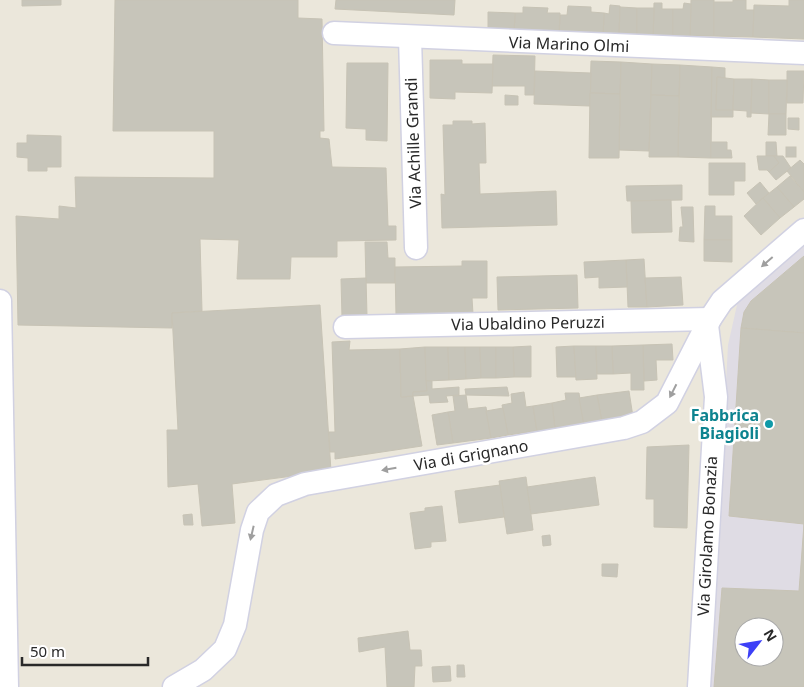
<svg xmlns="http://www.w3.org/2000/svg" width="804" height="687" font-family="'Noto Sans',sans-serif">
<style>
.industrial{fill:#dfdce4;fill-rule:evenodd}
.building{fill:#c7c5ba;stroke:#c7c3b5;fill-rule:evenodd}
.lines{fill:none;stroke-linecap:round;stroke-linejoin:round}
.minor-casing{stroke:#d1d1e2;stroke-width:25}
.minor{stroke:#fff;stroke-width:22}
.oneway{fill:#9f9f9f}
.culture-dot{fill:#0f9aa8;stroke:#fff;stroke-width:2}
.labels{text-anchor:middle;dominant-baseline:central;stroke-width:5;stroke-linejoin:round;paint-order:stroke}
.street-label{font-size:16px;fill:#292929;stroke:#fff}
.culture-label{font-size:16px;font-weight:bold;fill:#0d838f;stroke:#fff;text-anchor:end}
</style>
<rect width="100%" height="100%" fill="#ebe7db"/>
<path class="industrial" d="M804,242V687H710L728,345L739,296ZM744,627H774V657H744Z"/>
<g class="building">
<polygon points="22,0 61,0 61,5 22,6"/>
<polygon points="115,0 298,0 298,18 322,19 324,131 320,131 320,138 329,139 332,167 386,168 388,226 396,226 396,240 337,241 337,257 291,257 290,279 237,279 239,240 200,239 202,311 172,313 172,328 18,325 16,216 59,219 59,206 76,208 75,177 214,178 214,131 113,131"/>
<polygon points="336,0 455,0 454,15 335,9"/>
<polygon points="691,0 714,0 714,36 690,36"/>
<polygon points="733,0 746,0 746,10 754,10 753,37 714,36 714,2 733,2"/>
<polygon points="789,0 804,0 804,39 753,37 754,5 789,6"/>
<polygon points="654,3 662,3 662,9 673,9 673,41 653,40"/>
<polygon points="684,3 691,4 690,41 673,41 673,9 683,9"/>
<polygon points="610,5 620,6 619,38 603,38 604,13 609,14"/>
<polygon points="568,6 591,7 591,12 604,13 603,38 559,36 560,15 567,15"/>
<polygon points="523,7 548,8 547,13 560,13 559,36 514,34 515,13 523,13"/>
<polygon points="620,7 637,8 637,40 619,38"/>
<polygon points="637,8 654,8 653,40 637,40"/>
<polygon points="488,12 515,13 514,34 488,33"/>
<polygon points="493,55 535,56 534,95 525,95 525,86 492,86"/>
<polygon points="430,60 462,60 462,64 493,64 492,93 455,92 455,99 430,98"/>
<polygon points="591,61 621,62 620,94 590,93"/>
<polygon points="621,62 652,64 649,151 619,150"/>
<polygon points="347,63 388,63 387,141 366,140 366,129 346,128"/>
<polygon points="652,64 680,65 679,96 651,95"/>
<polygon points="680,65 712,67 711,158 678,157"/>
<polygon points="712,67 725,68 725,78 717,77 716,110 733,110 733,117 711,117"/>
<polygon points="535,71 591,73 590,106 534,104"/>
<polygon points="787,71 804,71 803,103 787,103"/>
<polygon points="717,77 734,79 733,110 716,110"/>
<polygon points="734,79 752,79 751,117 747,117 747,111 733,110"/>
<polygon points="752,79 769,80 769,114 751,113"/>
<polygon points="769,80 787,80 786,114 769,114"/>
<polygon points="590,93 620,94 619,158 589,158"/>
<polygon points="505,95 518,96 518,105 505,105"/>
<polygon points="651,95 679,96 678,157 649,157"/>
<polygon points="769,114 786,114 786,135 768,135"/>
<polygon points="788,118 799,118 799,130 788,129"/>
<polygon points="453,121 472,121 472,124 485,123 486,163 479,163 480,194 556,191 557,225 442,228 441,194 445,195 443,125 453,125"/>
<polygon points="27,135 61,136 61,167 47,167 47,171 28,171 28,158 17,157 17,143 27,143"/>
<polygon points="711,142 727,142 727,150 731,150 732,158 711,158"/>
<polygon points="766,142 776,142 777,156 766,156"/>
<rect x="786" y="147" width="10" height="10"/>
<polygon points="757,156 774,156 779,163 769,172 767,170 759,170"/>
<polygon points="774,156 783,156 791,168 776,180 769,172 779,163"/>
<polygon points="800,160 804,164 804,192 787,171"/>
<polygon points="709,163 745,163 745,181 734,181 734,195 709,195"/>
<polygon points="790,176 804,192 804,199 794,207 777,187"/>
<polygon points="760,182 769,193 756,204 747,193"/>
<polygon points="682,185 682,200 627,201 626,186"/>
<polygon points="777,187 794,207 780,218 763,198"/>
<polygon points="763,198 780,218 761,235 744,216"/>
<polygon points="671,200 672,232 632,233 631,201"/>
<polygon points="705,206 715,206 715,216 732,216 732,240 704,240"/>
<polygon points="681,207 693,207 694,242 679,241 680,227 683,227"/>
<polygon points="704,240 732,240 732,262 704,261"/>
<polygon points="365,242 387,242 388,258 395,258 395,283 366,283"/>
<polygon points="804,256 804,333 741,328 744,312 751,301"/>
<polygon points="644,259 647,307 628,307 626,260"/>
<polygon points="626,260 627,287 599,288 599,277 585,278 584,262"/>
<polygon points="462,261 487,261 487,298 472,298 473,314 396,315 395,267 462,266"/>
<polygon points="577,275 578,308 498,310 497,277"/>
<polygon points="681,277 683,305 647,307 645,278"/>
<polygon points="366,278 367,316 342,317 341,279"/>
<polygon points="320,305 331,471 232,484 235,523 202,526 198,484 168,487 167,430 178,430 172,313"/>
<path d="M741,328L804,333V687H714L722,588L799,591L804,524L729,516ZM744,627H774V657H744Z"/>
<polygon points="350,341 349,350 400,349 401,397 413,396 422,446 335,459 335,452 330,452 329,432 335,432 332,342"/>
<polygon points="672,344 673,360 656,360 657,380 644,381 643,345"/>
<polygon points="643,345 644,390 631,390 631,373 613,374 612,346"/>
<polygon points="531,346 531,377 514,377 513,347"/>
<polygon points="574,346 576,377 557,377 556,347"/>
<polygon points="574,346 596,346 597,379 576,380"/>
<polygon points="596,346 612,346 613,374 597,374"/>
<polygon points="425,347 427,391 413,392 413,396 401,397 400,349"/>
<polygon points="425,347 448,347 449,380 426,381"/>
<polygon points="448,347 465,347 466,379 449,380"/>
<polygon points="465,347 480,347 481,378 466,379"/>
<polygon points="480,347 496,347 496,378 481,378"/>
<polygon points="496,347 513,347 514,377 496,378"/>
<polygon points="426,381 432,381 432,389 459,387 459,395 446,396 448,402 430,403 429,395 413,396 413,392 427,391"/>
<polygon points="507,387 509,396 466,395 465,389"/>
<polygon points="629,391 633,417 602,422 597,395"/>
<polygon points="524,392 526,407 533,406 537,431 508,435 502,405 512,403 511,394"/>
<polygon points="565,393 579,393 584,425 555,429 552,403 566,400"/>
<polygon points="466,395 468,409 486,407 491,438 453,443 448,412 455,411 453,396"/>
<polygon points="597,395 602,422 584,425 579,398"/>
<polygon points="552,403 555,429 537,431 533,406"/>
<polygon points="503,408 508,435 491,438 486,411"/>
<polygon points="448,412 453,443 437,445 432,415"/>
<polygon points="689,445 687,528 654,527 654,499 646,499 647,447"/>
<polygon points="526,477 533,530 507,534 499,481"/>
<polygon points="595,477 599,505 531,514 527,487"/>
<polygon points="500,485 504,517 459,523 455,491"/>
<polygon points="442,506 446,541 431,542 431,547 415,549 410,513 425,511 425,508"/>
<polygon points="192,514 193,525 184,525 183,515"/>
<polygon points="550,535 551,545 543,546 542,536"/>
<polygon points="602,564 618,564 617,577 602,576"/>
<polygon points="408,631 410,650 421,650 422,666 415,666 414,687 387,687 385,647 359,652 358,638"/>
<polygon points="457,665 464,665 465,677 457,677"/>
<polygon points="450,666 451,681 433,682 432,667"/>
</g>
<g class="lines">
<defs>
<g id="minor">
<polyline points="334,33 804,53"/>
<polyline points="410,37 416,248"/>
<polyline points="0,301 7,687"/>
<polyline points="345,327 710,319"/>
<polyline points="174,687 203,670 225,649 235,625 252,530 258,512 276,495 305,484 624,428 642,422 667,403 710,319 722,301 804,230"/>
<polyline points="699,687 716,397 707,325"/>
</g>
</defs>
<use href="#minor" class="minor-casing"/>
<use href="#minor" class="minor"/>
</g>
<defs><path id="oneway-solid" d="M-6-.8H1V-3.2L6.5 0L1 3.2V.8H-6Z" transform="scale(1.25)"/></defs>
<g class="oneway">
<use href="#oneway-solid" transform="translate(767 262) rotate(139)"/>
<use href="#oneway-solid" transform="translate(673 391) rotate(117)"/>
<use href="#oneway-solid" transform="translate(389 469) rotate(170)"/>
<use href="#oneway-solid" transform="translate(252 533) rotate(103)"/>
</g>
<circle class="culture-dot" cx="769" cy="424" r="5"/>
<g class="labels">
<g class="street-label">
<text transform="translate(569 44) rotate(2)">Via Marino Olmi</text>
<text transform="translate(413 143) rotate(-92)">Via Achille Grandi</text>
<text transform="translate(528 323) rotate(-1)">Via Ubaldino Peruzzi</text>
<text transform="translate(471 455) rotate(-10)">Via di Grignano</text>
<text transform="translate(707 536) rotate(-87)">Via Girolamo Bonazia</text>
</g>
<g class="culture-label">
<text x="759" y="415">Fabbrica<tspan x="759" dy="18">Biagioli</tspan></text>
</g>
</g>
<g transform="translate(759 642) rotate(59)"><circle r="24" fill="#ffffff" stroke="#a9a9a9"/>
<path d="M0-4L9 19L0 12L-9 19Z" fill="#3d40f7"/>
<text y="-8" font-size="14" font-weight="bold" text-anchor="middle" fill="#292929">N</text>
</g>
<path d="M22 657v8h126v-8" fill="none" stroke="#292929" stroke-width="2.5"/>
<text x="30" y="657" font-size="15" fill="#292929" stroke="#ffffff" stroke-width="4" paint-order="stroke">50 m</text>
</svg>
